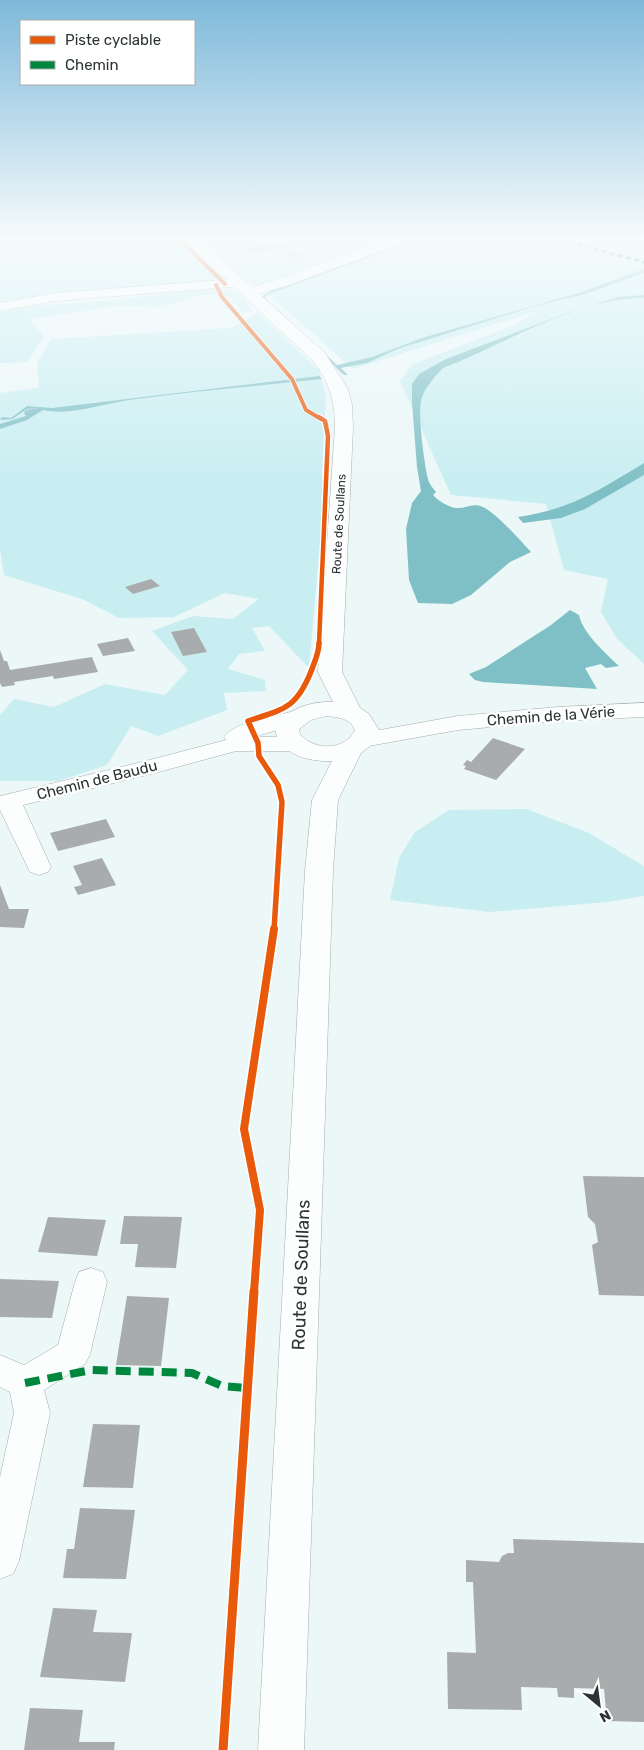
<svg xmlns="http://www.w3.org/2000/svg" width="644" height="1750" font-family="Rubik,sans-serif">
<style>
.green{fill:#c8eef2}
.water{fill:#7fc0c6}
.building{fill:#a9acac}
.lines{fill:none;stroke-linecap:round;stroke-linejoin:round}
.minor-casing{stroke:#a4acad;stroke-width:1}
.secondary-casing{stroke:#a4acad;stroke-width:1}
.minor{fill:#fcfefe;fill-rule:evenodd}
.secondary{fill:#fcfefe;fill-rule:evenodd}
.quiet-far1{stroke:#00873e;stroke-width:3;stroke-dasharray:5.5 3;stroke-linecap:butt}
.quiet{stroke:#00873e;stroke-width:8;stroke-dasharray:15 8;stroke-linecap:butt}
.cycleway-far4-casing{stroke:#fff;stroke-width:5.5}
.cycleway-far3-casing{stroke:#fff;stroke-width:7}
.cycleway-far2-casing{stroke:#fff;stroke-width:9}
.cycleway-far1-casing{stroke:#fff;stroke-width:11}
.cycleway-casing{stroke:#fff;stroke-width:12}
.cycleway-far4{stroke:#e8590c;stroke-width:4}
.cycleway-far3{stroke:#e8590c;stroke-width:4.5}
.cycleway-far2{stroke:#e8590c;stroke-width:5.5}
.cycleway-far1{stroke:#e8590c;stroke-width:8}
.cycleway{stroke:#e8590c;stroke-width:9}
.labels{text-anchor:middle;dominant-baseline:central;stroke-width:5;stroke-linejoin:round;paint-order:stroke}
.far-street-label{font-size:12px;fill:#2b3334;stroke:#fff}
.street-label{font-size:15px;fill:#2b3334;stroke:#fff}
.near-street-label{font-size:18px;fill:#2b3334;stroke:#fff}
</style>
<rect width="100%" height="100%" fill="#ecf7f8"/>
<g class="green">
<polygon points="0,240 644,240 644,664 617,639 601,612 608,579 564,570 546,504 451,495 400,381 413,364 517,324 534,312 353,369 273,298 245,280 202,282 0,301"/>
<polygon points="194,290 228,290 241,295 253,311 244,313 228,296 205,294 160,308 124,305 30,319 44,337 27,362 0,363 0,312 25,307 114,300"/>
<polygon points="258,313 319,370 326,396 322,471 323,509 309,668 269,626 252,628 265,651 239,654 228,669 265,680 266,691 224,693 227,710 158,736 131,726 107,765 58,781 0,781 0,715 14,699 54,707 105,684 165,695 188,670 152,631 193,616 233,619 259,599 225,593 174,617 119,618 82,599 4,575 0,549 0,393 39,388 37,364 51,339 231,328"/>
<polygon points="526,809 589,833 644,866 644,896 607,902 489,912 390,900 399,858 415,832 449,810"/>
</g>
<g class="water">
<polygon points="411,240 416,240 272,293 266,296 265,298 337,365 372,357 425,337 576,294 644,269 644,273 585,294 535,306 430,339 400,348 367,363 341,368 348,375 344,375 261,297 275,289"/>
<path d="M644,295V298C575,298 506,344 443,368C435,376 423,390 421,401C418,417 424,462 428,479C429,484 433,488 436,492L433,495C438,501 449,507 456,508C465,509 473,502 483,507C496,513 520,540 531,552L510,562L471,595L452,604L418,603L409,580L406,529L412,503L421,491L417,467L412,403V384L419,374L446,359L570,312L619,297Z"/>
<path d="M319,376L322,379C258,386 193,391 129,400C102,404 70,416 43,410L27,420L0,429V424L26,416L24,413L26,410L40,408L27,409L12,419L0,420L2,417L11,418L27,406L52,408Z"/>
<path d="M644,463V475L585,509L561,518L523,523L518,517C572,509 599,490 644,463Z"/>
<path d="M570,610L579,615C582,632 606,654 619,666L606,668L601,664L585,668L597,689L483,682L475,680L469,674L486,667L551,625Z"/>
</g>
<g class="building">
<polygon points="249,240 271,240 289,247 253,253 244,250 249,249 247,248 258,246"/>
<polygon points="291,249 298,254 306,256 291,257 288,255 292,255 285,250"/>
<polygon points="151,579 160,586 133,594 125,587"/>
<polygon points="194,628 207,652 183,656 171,632"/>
<polygon points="128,638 135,651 103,656 97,644"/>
<polygon points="0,650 4,661 7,661 10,670 92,657 98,672 54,679 53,676 14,682 15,685 2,687 0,683"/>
<polygon points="493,738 525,749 496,780 464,769 466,766 463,765 467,760 471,762"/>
<polygon points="106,819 115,837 58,851 50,833"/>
<polygon points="102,858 116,885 78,895 74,887 82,885 73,866"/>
<polygon points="0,885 9,909 29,909 24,928 0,927"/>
<polygon points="583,1176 644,1177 644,1296 599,1295 592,1245 598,1242 595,1224 588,1217"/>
<polygon points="124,1216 182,1217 176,1268 135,1267 138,1244 120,1244"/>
<polygon points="48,1217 106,1220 97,1256 38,1252"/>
<polygon points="0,1279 59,1281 52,1318 0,1317"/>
<polygon points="127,1296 169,1298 161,1366 116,1365"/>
<polygon points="93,1424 140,1425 133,1488 83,1487"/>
<polygon points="80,1508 135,1510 126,1579 63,1578 67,1549 74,1549"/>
<polygon points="513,1539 644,1543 644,1722 607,1721 604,1689 574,1688 574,1698 558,1697 557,1688 521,1687 522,1710 448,1709 447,1652 476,1653 473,1582 466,1582 466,1560 499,1562 502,1556 508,1553 514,1553"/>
<polygon points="53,1608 97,1610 93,1632 132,1633 125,1682 40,1677"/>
<polygon points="30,1708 83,1710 79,1742 115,1742 114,1750 24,1750"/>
</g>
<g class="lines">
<defs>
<g id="minor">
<polygon points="386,240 403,240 402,243 289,285 247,297 240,293 242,290 279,279"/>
<polygon points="236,279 241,280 243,283 241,286 56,301 0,311 0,303 56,293"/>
<polygon points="644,703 644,717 558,721 458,730 363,747 355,745 352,740 355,735 363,733 458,716 558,707"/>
<path d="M294,711L302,713L305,718L302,723L253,737H294L302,739L305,744L302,749L294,751H236L155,773L23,805L51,867L48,872L39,875L30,872L0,810V796L142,762L226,740L224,737C234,722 277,716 294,711Z"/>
<polygon points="91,1268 103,1272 107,1282 90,1354 85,1364 44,1390 50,1413 19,1561 13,1574 0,1579 0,1477 14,1413 10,1392 0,1387 0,1355 24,1365 58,1345 75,1282 79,1272"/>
</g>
<path id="secondary" d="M184,240H199L325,353L348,389L352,405L353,427L342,672L360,708L369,714L379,730L371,745L361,753L338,800L333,871L304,1750H258L305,871L312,800L332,761C310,762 279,755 275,729C285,709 311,701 333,702L318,672L335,427C335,400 329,382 313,361ZM326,716C338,717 350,718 355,730C345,751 314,751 300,734L299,729L311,720Z"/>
</defs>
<use href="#minor" class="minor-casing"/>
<use href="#secondary" class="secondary-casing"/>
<use href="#minor" class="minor"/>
<use href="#secondary" class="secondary"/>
<polyline class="quiet-far1" points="560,240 644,262"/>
<polyline class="quiet" points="25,1383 91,1370 192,1373 222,1386 247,1388"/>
<defs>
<g id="cycleway-far4">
<polyline points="180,240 225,284"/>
<polyline points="216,285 222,297 292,379 306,410 321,419"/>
</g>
<polyline id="cycleway-far3" points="319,417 325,421 328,436 319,644"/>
<path id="cycleway-far2" d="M274,930L282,802L278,785L259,756L258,743L248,721C285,709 297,708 312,669C315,660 319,653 319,643"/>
<polyline id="cycleway-far1" points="254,1292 260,1210 244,1129 274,929"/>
<polyline id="cycleway" points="223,1750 254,1291"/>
</defs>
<use href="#cycleway-far4" class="cycleway-far4-casing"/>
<use href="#cycleway-far3" class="cycleway-far3-casing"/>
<use href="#cycleway-far2" class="cycleway-far2-casing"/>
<use href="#cycleway-far1" class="cycleway-far1-casing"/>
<use href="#cycleway" class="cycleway-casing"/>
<use href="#cycleway-far4" class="cycleway-far4"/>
<use href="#cycleway-far3" class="cycleway-far3"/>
<use href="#cycleway-far2" class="cycleway-far2"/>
<use href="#cycleway-far1" class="cycleway-far1"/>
<use href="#cycleway" class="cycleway"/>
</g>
<linearGradient id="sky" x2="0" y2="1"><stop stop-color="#7eb9da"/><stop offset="0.49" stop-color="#f6fbfc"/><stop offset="1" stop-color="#f6fbfc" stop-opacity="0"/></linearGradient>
<rect width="644" height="485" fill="url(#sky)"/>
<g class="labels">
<g class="far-street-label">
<text transform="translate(339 524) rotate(-87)">Route de Soullans</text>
</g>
<g class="street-label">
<text transform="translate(551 716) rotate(-4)">Chemin de la Vérie</text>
<text transform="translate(97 780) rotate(-14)">Chemin de Baudu</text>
</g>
<g class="near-street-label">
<text transform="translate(301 1275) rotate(-88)">Route de Soullans</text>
</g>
</g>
<rect x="20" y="20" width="175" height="65" fill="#ffffff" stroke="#aaadae"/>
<rect x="30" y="36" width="25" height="8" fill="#e8590c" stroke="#aaadae"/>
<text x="65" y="45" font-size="15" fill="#2b3334">Piste cyclable</text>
<rect x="30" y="61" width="25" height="8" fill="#00873e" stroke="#aaadae"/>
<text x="65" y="70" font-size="15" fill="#2b3334">Chemin</text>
<g transform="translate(599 1705) rotate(151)" stroke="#ffffff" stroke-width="4" paint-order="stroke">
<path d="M0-4L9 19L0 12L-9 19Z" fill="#2b3334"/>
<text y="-8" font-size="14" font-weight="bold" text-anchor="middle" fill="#2b3334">N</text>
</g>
</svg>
